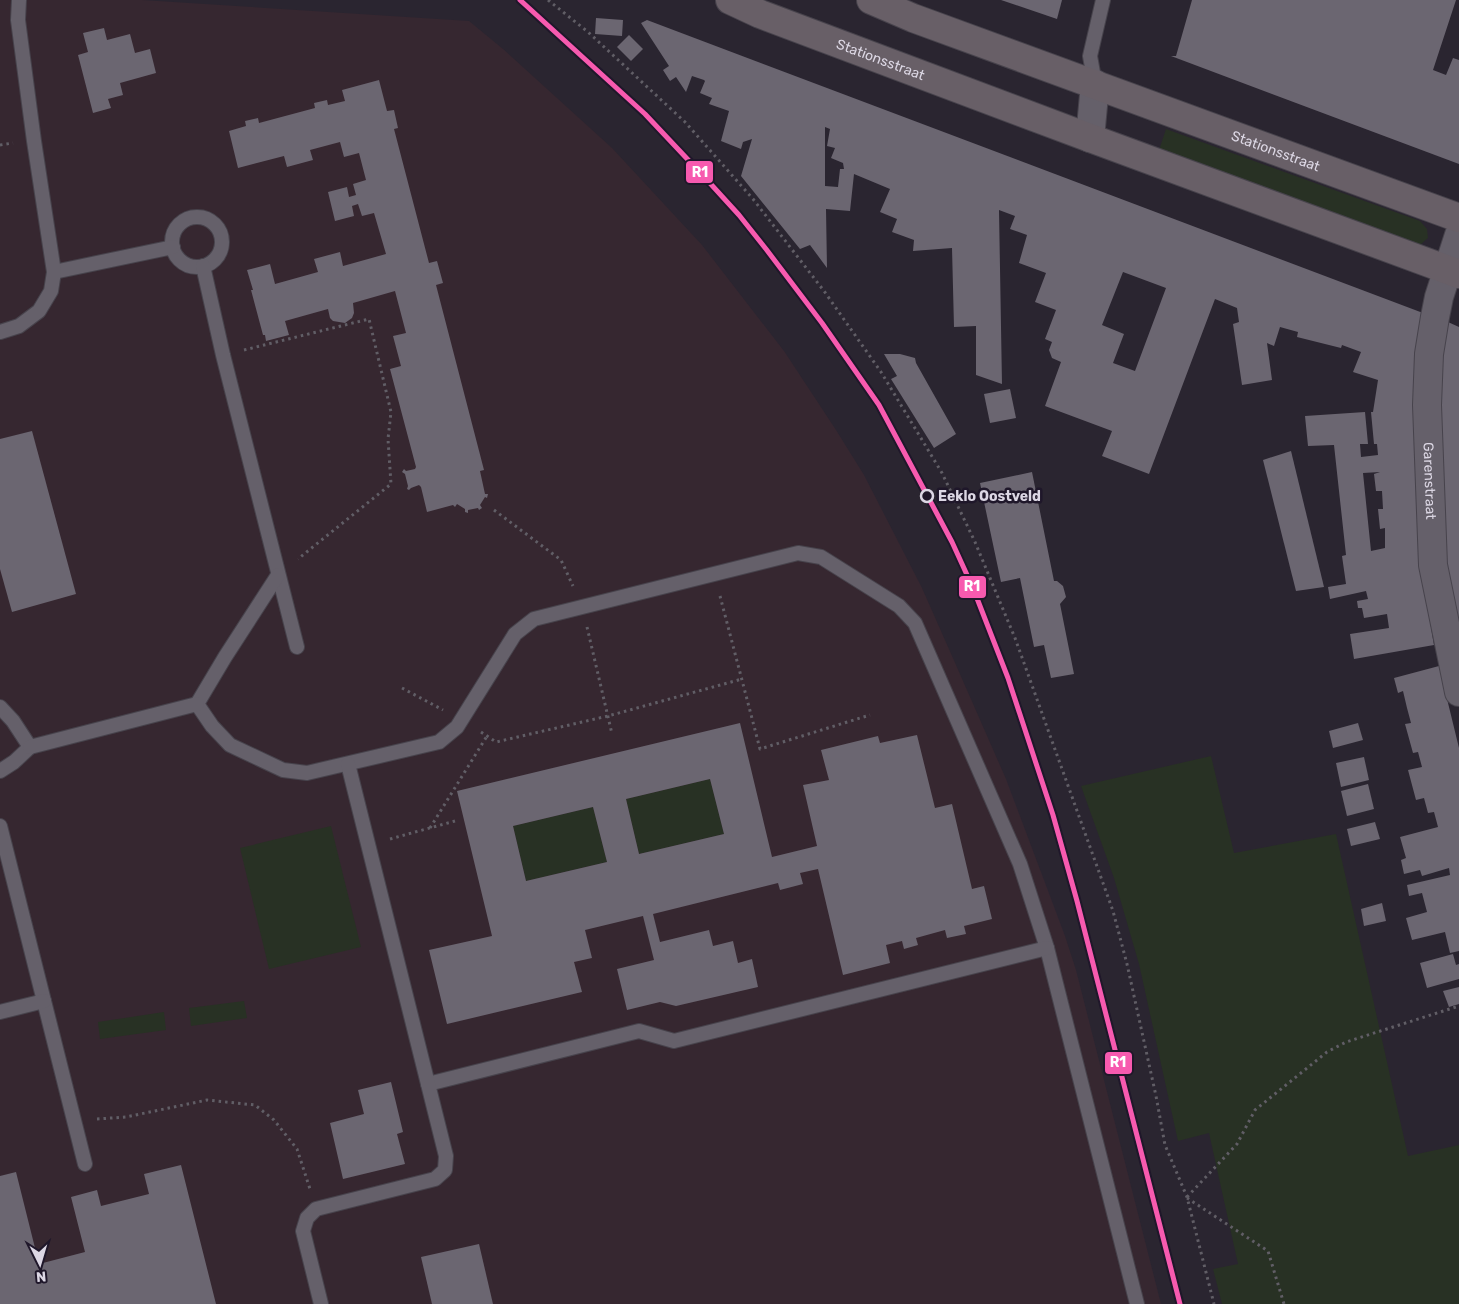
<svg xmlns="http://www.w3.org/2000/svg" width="1459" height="1304" font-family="Rubik,sans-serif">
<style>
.medical{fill:#362730}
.green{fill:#283124}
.building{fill:#6b6671;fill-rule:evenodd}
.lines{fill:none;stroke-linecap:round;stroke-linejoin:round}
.service-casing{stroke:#47434c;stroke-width:16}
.minor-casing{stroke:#47434c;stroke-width:30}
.primary-casing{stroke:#47434c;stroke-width:30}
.path{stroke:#615e66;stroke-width:3;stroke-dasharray:2.5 4;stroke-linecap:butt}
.service{stroke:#65606a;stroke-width:14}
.minor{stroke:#65606a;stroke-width:28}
.primary{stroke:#685f67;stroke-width:28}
.rail-1-casing{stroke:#1f172a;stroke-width:9}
.rail-1{stroke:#f75aaf;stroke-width:5}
.stop-dot{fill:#1f172a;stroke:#dcd7e4;stroke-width:2.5}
.labels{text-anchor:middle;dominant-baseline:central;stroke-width:5;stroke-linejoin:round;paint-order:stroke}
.street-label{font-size:14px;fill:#dcd7e4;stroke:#1f172a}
.stop-label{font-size:14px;font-weight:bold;fill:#dcd7e4;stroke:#1f172a;text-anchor:start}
.line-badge{stroke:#1f172a;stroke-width:2}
.badge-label{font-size:14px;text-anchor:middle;font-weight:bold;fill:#fff}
</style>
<rect width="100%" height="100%" fill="#2a2530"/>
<polygon class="medical" points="0,0 142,0 469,21 503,49 612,148 702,245 784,351 836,430 864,475 922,588 956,665 1006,779 1065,936 1076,970 1161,1304 0,1304"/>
<g class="green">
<polygon points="1166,129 1420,221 1427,229 1428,238 1420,245 1158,153"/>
<polygon points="1211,756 1234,853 1336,834 1408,1156 1459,1145 1459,1304 1222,1304 1213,1269 1238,1264 1209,1133 1178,1141 1139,964 1114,878 1081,786"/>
<polygon points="710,779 724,834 639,854 626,799"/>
<polygon points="593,807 607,862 526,881 513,826"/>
<polygon points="331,826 361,947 269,969 240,848"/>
<polygon points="244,1001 247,1018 191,1026 189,1008"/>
<polygon points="164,1012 166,1030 100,1039 98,1022"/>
</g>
<g class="building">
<polygon points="1001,0 1062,0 1057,19"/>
<polygon points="1192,0 1456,0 1433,70 1446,75 1453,58 1459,60 1459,164 1171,56 1176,56"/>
<polygon points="596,18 623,20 622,36 595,34"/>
<path d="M647,20L1423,313L1422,574L1434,645L1354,659L1350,634L1389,628L1387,614L1364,618L1362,608H1358L1357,601L1368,599L1366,591L1330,599L1328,587L1346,584L1342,556L1346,555L1334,445L1308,446L1305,416L1365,412L1368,444H1360L1361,457L1378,455L1377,444H1374L1371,412H1373L1378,380L1353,372L1361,352L1342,345L1341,348L1297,337L1298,332L1280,327L1274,346L1267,343L1272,380L1242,385L1233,324L1239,322L1237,308L1215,299L1149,474L1102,456L1112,431L1045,406L1061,362L1052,358L1049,350L1052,342L1045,339L1056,310L1035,302L1046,273L1019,263L1027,235L1010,229L1015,216L999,210L1002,384L976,375V326L954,327L952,248L913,251L914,240L892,232L897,219L880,212L890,189L854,174L850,211L826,209L827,268L810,245L800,249L741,176L752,139L743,142L741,149L721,141L729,111L709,104L712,98L700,93L705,81L704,80L692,76L686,92L676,77L670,81L663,70L669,66L641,23ZM825,127L830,129L827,146L835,148L831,158L843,163L844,169H840L838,187L825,186ZM1123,272L1166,288L1135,371L1113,363L1124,334L1102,325ZM1380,472L1374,474L1376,491H1382L1383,509H1378L1380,529L1385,528V548L1371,551L1363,473Z"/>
<polygon points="104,28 107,40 130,34 135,53 150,49 156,73 120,83 123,95 108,99 111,108 93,113 78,55 88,52 83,33"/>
<polygon points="629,35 643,49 631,61 617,47"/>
<polygon points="379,80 387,111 394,110 398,128 394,129 429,263 437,261 443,283 436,285 484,470 480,471 485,494 488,494 487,498 485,497 480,505 482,508 479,510 478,508 468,510 468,513 465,512 465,509 457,504 455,507 453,505 427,512 421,487 419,485 411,488 409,490 407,489 408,486 405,474 402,472 404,469 406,471 415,469 416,467 390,369 401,366 393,336 406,333 395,291 353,303 354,313 352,318 345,323 333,321 330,318 328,309 285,321 289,335 266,341 265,335 263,335 251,290 253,290 247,270 270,264 275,284 318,272 314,259 340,252 343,266 386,254 374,213 362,216 358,204 352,206 354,216 335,221 328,192 347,187 349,197 356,195 353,184 366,180 359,153 344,157 340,142 310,150 313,160 287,167 284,156 238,168 229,131 246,126 245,121 258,118 259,123 315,108 314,103 327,100 328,105 345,101 342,90"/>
<polygon points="1448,322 1459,327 1459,633 1447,590 1440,446 1440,344"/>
<polygon points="884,354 900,354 915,358 916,363 956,434 934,448 891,379 897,376"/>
<polygon points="1010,389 1016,418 990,423 984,394"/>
<polygon points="32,431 76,594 12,612 0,569 0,439"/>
<polygon points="1291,451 1324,587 1296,591 1263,460"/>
<polygon points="1032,472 1054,581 1057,581 1063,586 1066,597 1060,604 1074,674 1051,678 1044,645 1034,647 1020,578 1001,582 980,483"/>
<polygon points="1439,666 1459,748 1459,951 1450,953 1445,932 1412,940 1406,918 1427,912 1422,893 1409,896 1407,885 1450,875 1449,868 1422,876 1420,870 1404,874 1401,860 1406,858 1400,837 1438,827 1434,812 1428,813 1424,798 1416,800 1408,770 1422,767 1418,752 1413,753 1405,724 1411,723 1407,708 1403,691 1398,693 1394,678"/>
<path d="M740,723L772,857L817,846L803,785L829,780L821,750L878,736L880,743L917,735L935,808L952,804L972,889L984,886L992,919L964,926L966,934L947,938L945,930L916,938L918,945L904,949L902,941L886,945L890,963L843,975L818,869L800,873L803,884L780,890L778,883L653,914L660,942L709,930L713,946L733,941L738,963L752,959L758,987L676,1006L660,1002L627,1010L617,969L654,960L643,916L585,930L592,958L574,962L582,992L447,1024L429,950L492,936L457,791ZM710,779L724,834L639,854L626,799ZM593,807L607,862L526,881L513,826Z"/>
<polygon points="1358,723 1363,740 1333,748 1329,731"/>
<polygon points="1364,757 1369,780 1341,787 1336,763"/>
<polygon points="1368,784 1374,809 1347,816 1341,791"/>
<polygon points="1375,822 1380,839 1351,846 1347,829"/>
<polygon points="1382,903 1386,921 1364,926 1361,909"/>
<polygon points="1453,954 1456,965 1459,964 1459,979 1427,988 1420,963"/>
<polygon points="1459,987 1459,1004 1449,1007 1443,991"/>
<polygon points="391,1082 403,1132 397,1134 405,1164 343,1179 330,1123 364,1114 358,1090"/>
<polygon points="181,1165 216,1304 0,1304 0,1176 16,1172 39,1264 85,1252 71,1197 97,1190 101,1206 149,1194 144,1174"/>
<polygon points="479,1244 493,1304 432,1304 421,1257"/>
</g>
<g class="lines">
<defs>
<g id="service">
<polyline points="1095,84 1090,56 1103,0"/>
<circle cx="197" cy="242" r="25"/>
<polyline points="203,266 223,355 297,647"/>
<polyline points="54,272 173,247"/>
<polyline points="0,332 19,326 39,311 51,291 54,272 34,141 18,20 19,0"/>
<polyline points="278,575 225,657 197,704 212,726 230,745 283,770 307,773 439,742 457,727 515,634 534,619 798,553 821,557 899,606 915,623 1020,864 1047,948 1137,1304"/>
<polyline points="0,707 13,721 30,747 14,762 0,771"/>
<polyline points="30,747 197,704"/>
<polyline points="0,826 85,1164"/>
<polyline points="0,1012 44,1001"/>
<polyline points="428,1084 639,1031 674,1041 1047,948"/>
<polyline points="321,1304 303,1231 307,1218 316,1209 435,1179 445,1170 446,1156 348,764"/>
</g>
<g id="minor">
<polyline points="1090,138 1095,84"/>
<path id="s1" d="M1459,235L1439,297L1435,317L1429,354L1427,405L1433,565L1459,692"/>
</g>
<g id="primary">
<path id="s2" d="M730,0L760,14L1090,138L1459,274"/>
<path id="s3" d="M871,0L913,18L1459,218"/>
</g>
</defs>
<use href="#service" class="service-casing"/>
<use href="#minor" class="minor-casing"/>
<use href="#primary" class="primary-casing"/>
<g class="path">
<polyline points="548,0 588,32 685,122 753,199 824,291 881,372 942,473 975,542 1015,638 1113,911 1127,964 1156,1096 1165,1145 1187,1197 1214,1304"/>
<polyline points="0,145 13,143"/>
<polyline points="244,350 369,319 391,412 388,439 391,484 298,559"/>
<polyline points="494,510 561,560 573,586"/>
<polyline points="720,596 760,749 870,715"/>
<polyline points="587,627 612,734"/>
<polyline points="402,688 443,710"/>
<polyline points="481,732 496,742 608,716 742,679"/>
<polyline points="430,828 487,736"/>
<polyline points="390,839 455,821"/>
<polyline points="97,1119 126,1117 207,1100 255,1105 274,1120 297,1149 310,1189"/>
<polyline points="1187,1197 1237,1144 1255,1110 1327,1052 1346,1042 1459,1006"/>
<polyline points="1187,1198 1268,1251 1284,1304"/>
</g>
<use href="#service" class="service"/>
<use href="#minor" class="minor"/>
<use href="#primary" class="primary"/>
<defs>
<polyline id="rail-1" points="520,0 645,114 708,181 739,215 766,249 822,323 879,405 952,542 973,588 1008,678 1053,815 1077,901 1180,1304"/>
</defs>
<use href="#rail-1" class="rail-1-casing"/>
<use href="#rail-1" class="rail-1"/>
</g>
<circle class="stop-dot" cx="927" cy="496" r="6"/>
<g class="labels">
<g class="street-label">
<text stroke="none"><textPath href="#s2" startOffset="162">Stationsstraat</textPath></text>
<text stroke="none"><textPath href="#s3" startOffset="432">Stationsstraat</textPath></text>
<text stroke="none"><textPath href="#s1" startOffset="250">Garenstraat</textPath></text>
</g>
<g class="stop-label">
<text x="938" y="496">Eeklo Oostveld</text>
</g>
</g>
<g class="line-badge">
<rect x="685" y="160" width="29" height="24" rx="5" fill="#f75aaf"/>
<rect x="958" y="575" width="29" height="24" rx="5" fill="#f75aaf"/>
<rect x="1104" y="1051" width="29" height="24" rx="5" fill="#f75aaf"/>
</g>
<g class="badge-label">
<text x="700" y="177">R1</text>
<text x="972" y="591">R1</text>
<text x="1118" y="1067">R1</text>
</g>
<g transform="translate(40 1264) rotate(175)" stroke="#1f172a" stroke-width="4" paint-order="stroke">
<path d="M0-4L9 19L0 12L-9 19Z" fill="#dcd7e4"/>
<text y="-8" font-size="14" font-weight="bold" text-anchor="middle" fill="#dcd7e4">N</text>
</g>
</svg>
